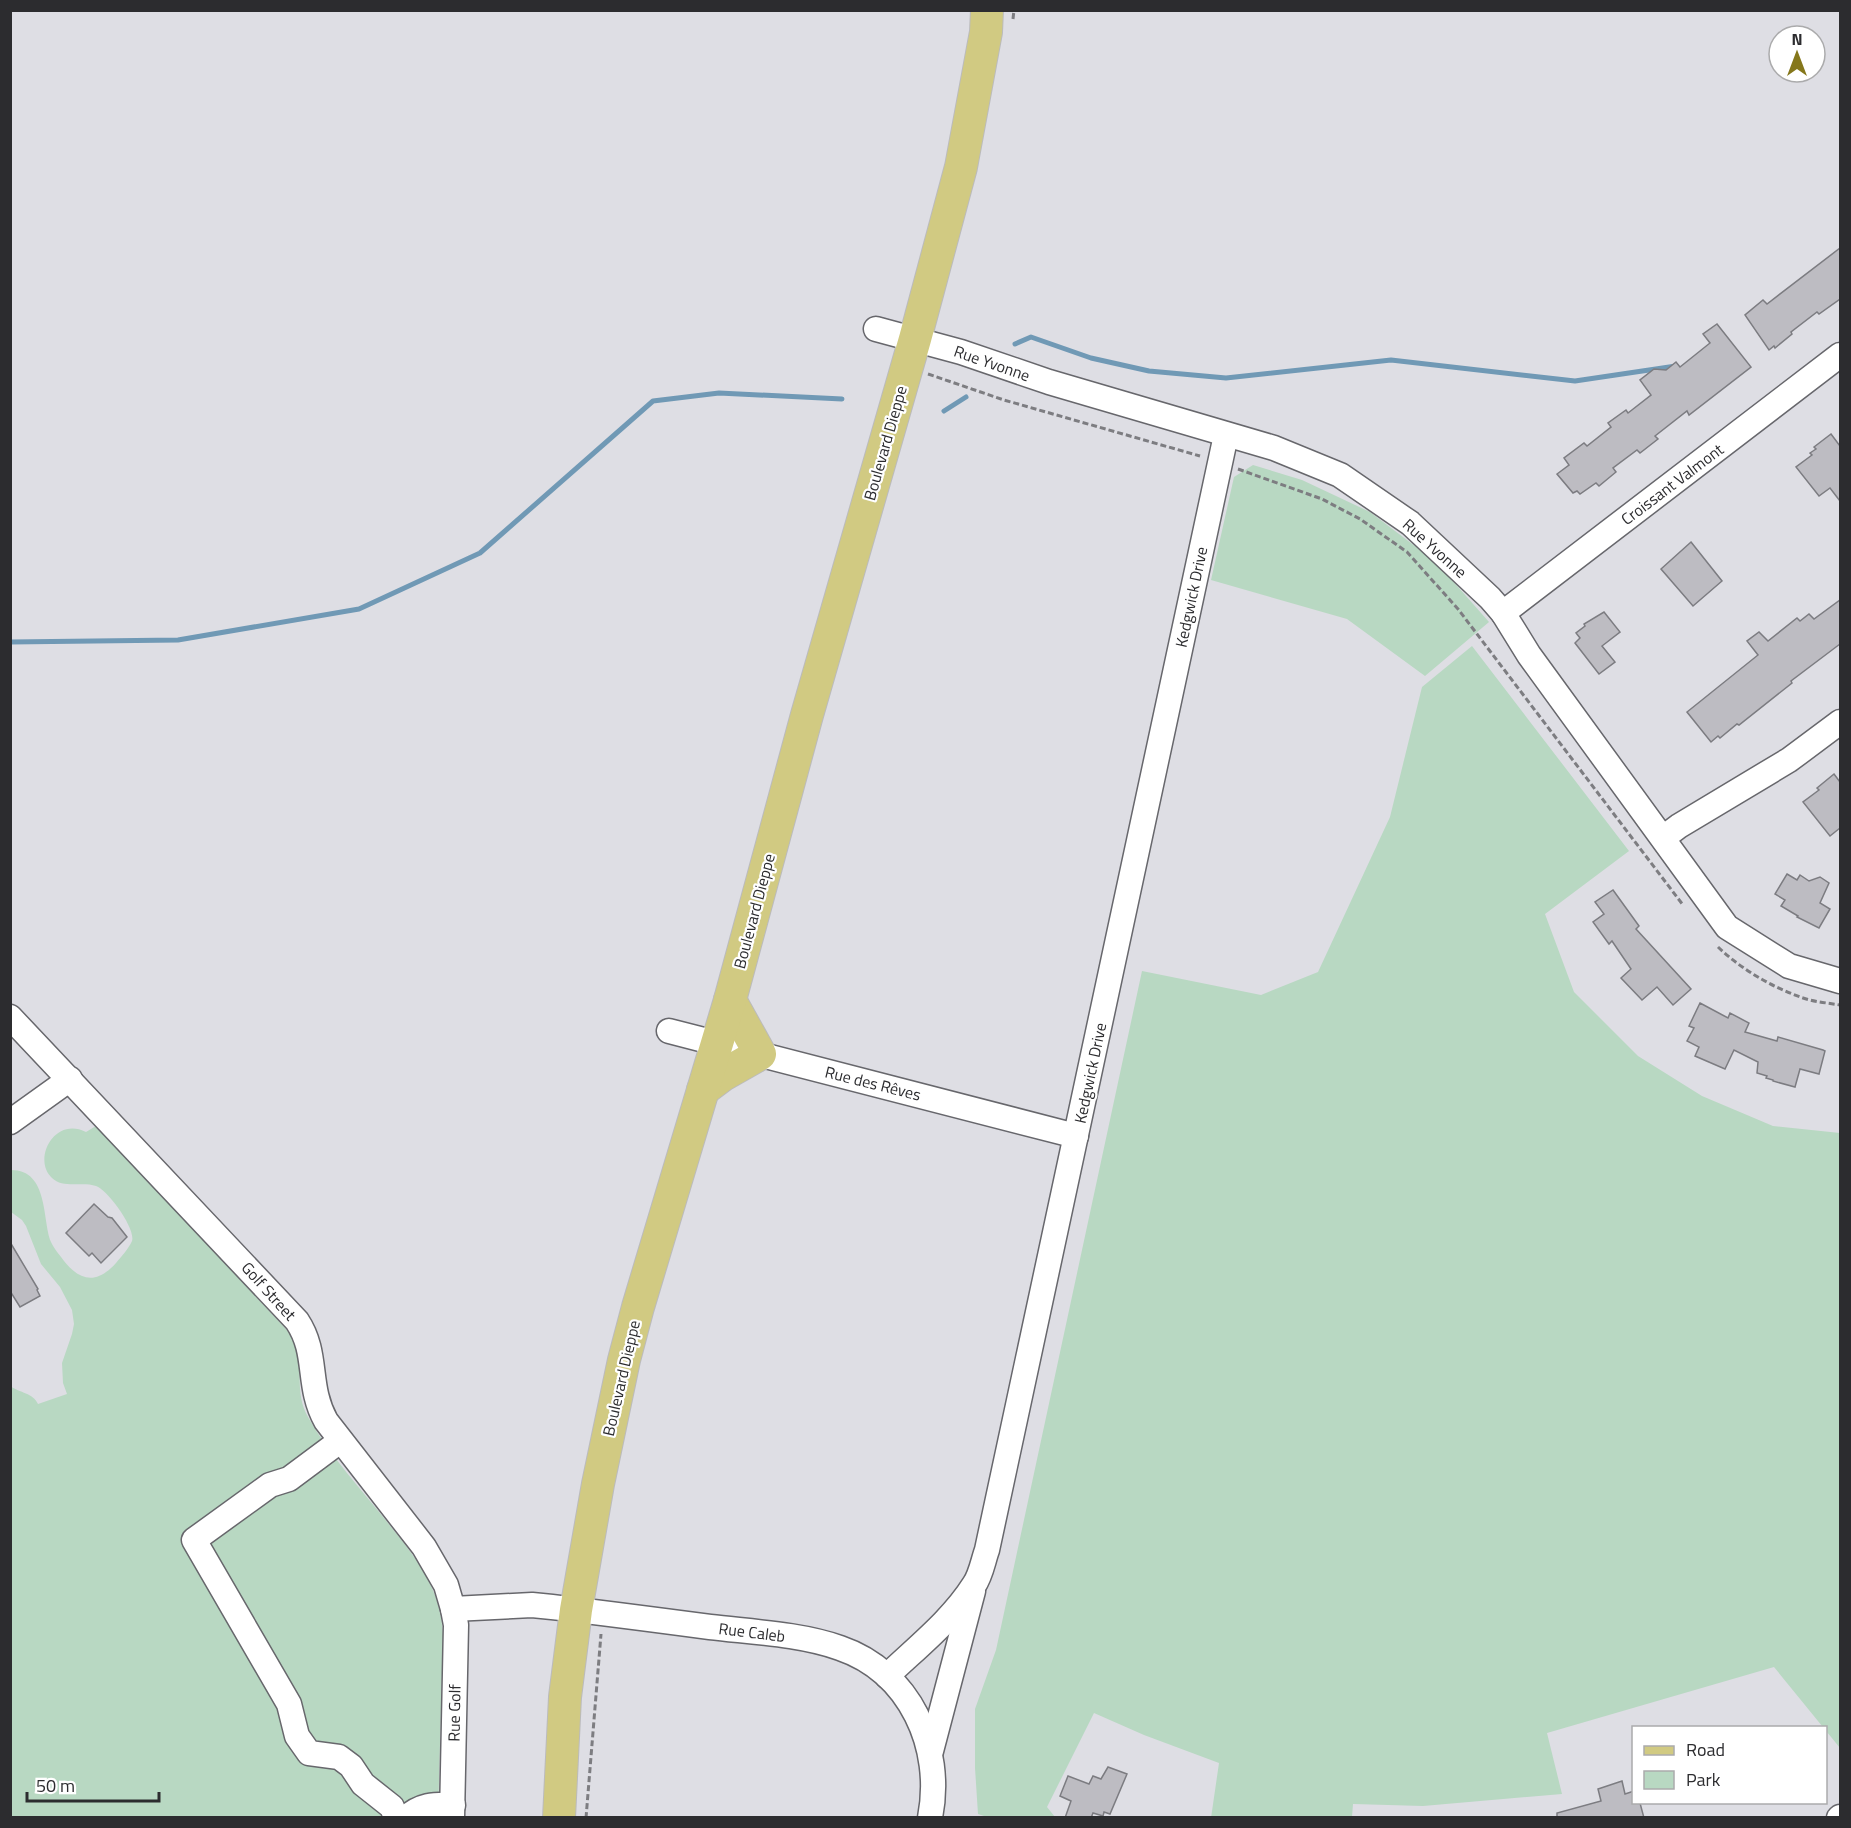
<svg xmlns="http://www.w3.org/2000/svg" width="1851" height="1828" font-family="'Titillium Web',sans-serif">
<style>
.green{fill:#b8d8c2}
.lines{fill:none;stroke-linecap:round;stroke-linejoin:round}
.stream{stroke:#7099b5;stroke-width:5}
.building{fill:#bdbcc2;stroke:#7c7c81;stroke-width:1.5}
.minor-casing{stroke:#67676c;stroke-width:27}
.major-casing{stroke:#bbbbbc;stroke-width:34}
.path{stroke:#7d7d81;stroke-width:3;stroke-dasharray:6 3;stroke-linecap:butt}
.minor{stroke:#fff;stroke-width:24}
.major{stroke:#d1ca82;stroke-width:32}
.labels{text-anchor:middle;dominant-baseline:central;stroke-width:4.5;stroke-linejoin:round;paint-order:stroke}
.street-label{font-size:16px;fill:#2c2c2f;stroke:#fff}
</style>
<rect width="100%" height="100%" fill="#dedee4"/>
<g class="green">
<polygon points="1253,465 1302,480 1370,512 1436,562 1489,622 1425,676 1347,619 1211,580 1234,477"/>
<polygon points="1472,646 1629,851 1545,914 1574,992 1638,1056 1702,1096 1773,1126 1840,1133 1840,1748 1774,1667 1547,1733 1562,1794 1423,1806 1353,1804 1352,1817 1211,1818 1219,1763 1144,1735 1094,1713 1047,1807 1055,1817 990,1818 978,1814 975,1768 975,1709 996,1650 1142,971 1261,995 1318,972 1390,817 1422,687"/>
<path d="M96,1126L274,1316C282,1325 292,1334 296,1345C304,1369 294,1392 308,1417C329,1455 361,1489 388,1523C416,1558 441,1588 443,1635L438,1817H11L10,1386C20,1393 33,1393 38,1404L67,1394L63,1383L62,1363L72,1334L74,1324L72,1310L60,1287L41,1264L26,1226L22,1220L11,1212V1170C49,1170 42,1220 51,1242C54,1249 60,1255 64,1261C81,1282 97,1284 116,1263C121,1257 129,1248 132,1241C136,1229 108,1190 96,1186C83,1181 63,1189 52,1178C32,1160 54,1116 86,1132Z"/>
</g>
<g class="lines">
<g class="stream">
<polyline points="1015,344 1031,337 1091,358 1149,371 1226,378 1391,360 1575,381 1676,366"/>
<polyline points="944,411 966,397"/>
<polyline points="10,642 178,640 359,609 480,553 653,401 719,393 842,399"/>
</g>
</g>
<g class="building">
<polygon points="1840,248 1840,299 1819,314 1817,312 1791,332 1792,334 1775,348 1774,346 1769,350 1745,315 1763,300 1767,304"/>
<polygon points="1717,324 1751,367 1689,415 1687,411 1655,436 1658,439 1640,453 1637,450 1613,468 1616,472 1599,486 1596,483 1580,494 1577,491 1573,493 1557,474 1569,465 1564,458 1584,443 1587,446 1611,427 1608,423 1626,410 1628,413 1651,395 1640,380 1654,369 1666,370 1676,362 1680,367 1710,343 1703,334"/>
<polygon points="1831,434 1840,446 1840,501 1830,488 1819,496 1796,467 1812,455 1810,453 1816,449 1814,447"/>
<polygon points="1691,542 1722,581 1693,606 1661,569"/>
<polygon points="1840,600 1840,644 1791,681 1792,683 1739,725 1737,724 1720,738 1718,736 1711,742 1687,712 1758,655 1747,641 1759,632 1768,641 1797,618 1800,621 1809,614 1814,619"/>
<polygon points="1604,612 1620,632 1602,646 1615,662 1599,674 1575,643 1580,638 1576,633 1585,626 1584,624"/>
<polygon points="1834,774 1840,782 1840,828 1830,836 1803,802 1819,790 1817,788"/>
<polygon points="1787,874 1797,880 1800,875 1809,881 1820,877 1829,883 1820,903 1830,909 1819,928 1797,917 1798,916 1781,906 1785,900 1775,894"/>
<polygon points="1613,890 1639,926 1636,929 1691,989 1673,1005 1657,987 1642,1000 1621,978 1631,969 1612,941 1609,944 1593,922 1604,914 1595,902"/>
<polygon points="1700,1003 1728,1018 1730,1013 1749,1023 1745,1032 1777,1041 1778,1037 1823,1050 1825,1051 1819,1074 1800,1069 1795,1087 1773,1081 1773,1080 1766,1078 1767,1076 1757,1073 1758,1062 1734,1050 1725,1069 1695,1056 1699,1047 1687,1041 1694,1028 1689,1026"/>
<polygon points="94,1204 108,1217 112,1218 127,1237 101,1263 92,1253 89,1256 66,1233"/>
<polygon points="10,1242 38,1289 37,1290 40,1296 20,1307 10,1291"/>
<polygon points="1108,1767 1127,1774 1110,1814 1104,1812 1103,1816 1093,1813 1091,1818 1065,1818 1071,1801 1060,1796 1068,1776 1089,1784 1093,1776 1101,1779"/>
<polygon points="1622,1781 1625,1794 1634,1791 1634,1803 1640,1803 1644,1818 1557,1818 1557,1813 1601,1801 1598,1789"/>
</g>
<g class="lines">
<defs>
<g id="minor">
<polyline points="876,329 961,352 1049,382 1274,448 1340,475 1410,523 1490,598 1503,613 1529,655 1727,927 1789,966 1840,981"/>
<polyline points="1503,613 1840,355"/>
<polyline points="1663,838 1679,826 1789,760 1840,722"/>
<path d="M10,1017L297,1321C319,1354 306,1385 326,1421L424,1547L446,1585L453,1609L456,1625L452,1818"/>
<polyline points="669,1031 1076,1136"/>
<polyline points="10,1122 70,1079"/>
<polyline points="340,1441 289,1479 270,1485 194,1540 289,1704 297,1736 309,1753 339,1757 351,1766 363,1784 392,1807 396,1818"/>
<path d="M453,1609L532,1605L552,1607C604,1613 657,1620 710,1627C752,1632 801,1634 840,1648C910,1672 944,1747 930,1818"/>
<path d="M887,1676C916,1648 952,1620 974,1585C981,1575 983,1561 987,1550L1226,435"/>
<polyline points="931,1751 973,1591"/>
<path d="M406,1818C420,1805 434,1804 453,1805"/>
<polyline points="1839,1818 1840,1817"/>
</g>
<g id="major">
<polyline points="703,1090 723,1075 760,1054 730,1000"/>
<polyline points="559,1818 565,1697 576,1610 598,1484 624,1360 638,1307 730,1000 807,715 915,339 961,167 986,32 987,10"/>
</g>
</defs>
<use href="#minor" class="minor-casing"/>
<use href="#major" class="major-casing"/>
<g class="path">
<polyline points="1013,19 1014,10"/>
<polyline points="928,374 1004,400 1200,456"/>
<polyline points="1238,469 1322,499 1360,519 1407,552 1458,609 1683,905"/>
<path d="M1718,947C1742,970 1772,987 1803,998C1815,1002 1828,1003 1840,1005"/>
<polyline points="586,1818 601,1634"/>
</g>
<use href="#minor" class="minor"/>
<use href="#major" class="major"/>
</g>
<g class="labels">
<g class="street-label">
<text transform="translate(992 363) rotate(19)">Rue Yvonne</text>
<text transform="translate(885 443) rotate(-74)">Boulevard Dieppe</text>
<text transform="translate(1672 484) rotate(-37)">Croissant Valmont</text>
<text transform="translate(1435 548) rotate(42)">Rue Yvonne</text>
<text transform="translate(1191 597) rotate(-78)">Kedgwick Drive</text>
<text transform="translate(754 911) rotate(-75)">Boulevard Dieppe</text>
<text transform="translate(1090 1073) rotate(-78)">Kedgwick Drive</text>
<text transform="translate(873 1083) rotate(14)">Rue des Rêves</text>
<text transform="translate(269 1291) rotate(48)">Golf Street</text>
<text transform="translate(621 1378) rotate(-77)">Boulevard Dieppe</text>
<text transform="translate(752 1632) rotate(7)">Rue Caleb</text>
<text transform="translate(454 1713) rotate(-89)">Rue Golf</text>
</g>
</g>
<rect width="1851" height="1828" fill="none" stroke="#2c2c2f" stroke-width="24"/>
<rect x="1632" y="1726" width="195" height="78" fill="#ffffff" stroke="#ababac" stroke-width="1.5"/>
<rect x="1644" y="1746" width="30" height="9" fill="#d1ca82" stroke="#ababac" stroke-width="1.5"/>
<text x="1686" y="1756" font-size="18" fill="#2c2c2f">Road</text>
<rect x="1644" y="1771" width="30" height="18" fill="#b8d8c2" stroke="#ababac" stroke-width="1.5"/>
<text x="1686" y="1786" font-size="18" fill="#2c2c2f">Park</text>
<g transform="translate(1797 54)"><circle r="28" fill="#ffffff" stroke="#ababac" stroke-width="1.5"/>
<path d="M0-4.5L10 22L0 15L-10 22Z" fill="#85771b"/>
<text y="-9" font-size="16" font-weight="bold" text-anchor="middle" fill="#2c2c2f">N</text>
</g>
<path d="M27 1792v9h132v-9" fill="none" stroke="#2c2c2f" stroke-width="3"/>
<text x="36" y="1792" font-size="18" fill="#2c2c2f" stroke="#ffffff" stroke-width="4.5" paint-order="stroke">50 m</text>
</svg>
